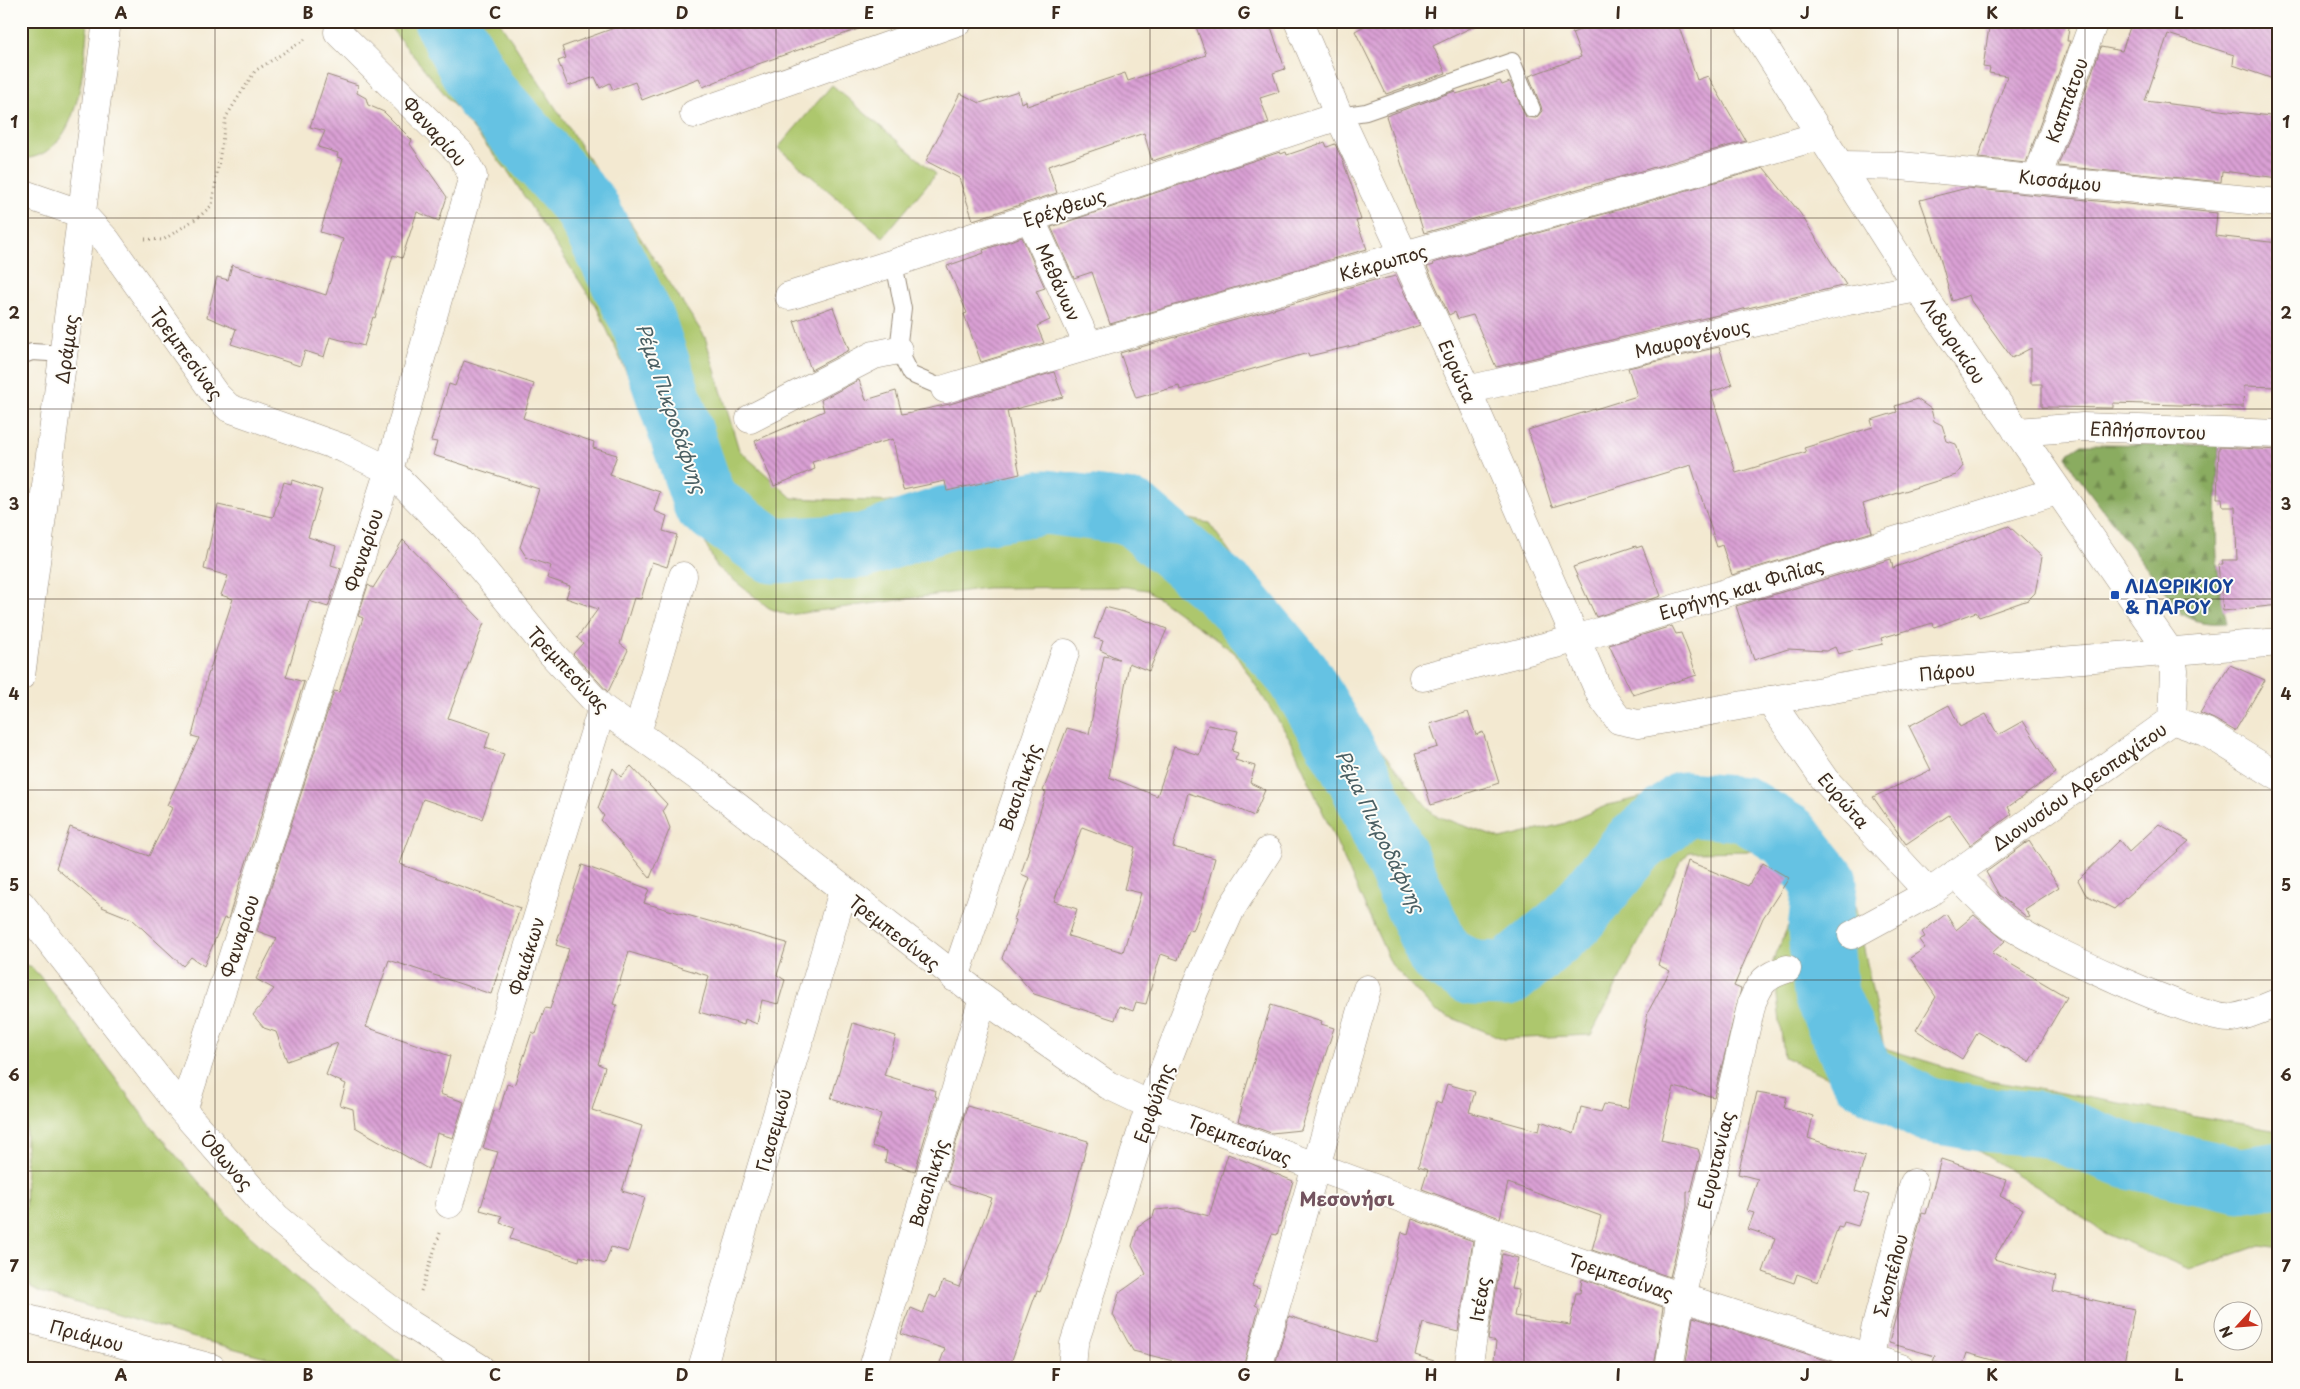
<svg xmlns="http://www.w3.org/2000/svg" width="2300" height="1389" font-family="'Playpen Sans',sans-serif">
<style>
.forest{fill:url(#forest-firs);stroke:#626b3f}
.green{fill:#adc76d;stroke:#747846}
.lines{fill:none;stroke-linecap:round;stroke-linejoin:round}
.river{stroke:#65c2e3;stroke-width:65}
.building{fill:url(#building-back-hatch);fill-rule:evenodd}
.service-casing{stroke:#978a78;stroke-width:18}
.minor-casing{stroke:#978a78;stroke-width:29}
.tertiary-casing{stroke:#978a78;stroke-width:29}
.path{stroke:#978a78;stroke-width:3;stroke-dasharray:1 4;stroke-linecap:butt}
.service{stroke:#fff;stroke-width:16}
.minor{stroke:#fff;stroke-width:28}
.tertiary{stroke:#fff;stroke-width:28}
.grid{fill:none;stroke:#3b2a1e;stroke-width:1;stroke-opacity:0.55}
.transit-dot{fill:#1a4fb4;stroke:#fdfcf7;stroke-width:2}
.labels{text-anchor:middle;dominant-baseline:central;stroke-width:4;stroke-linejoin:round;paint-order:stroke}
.street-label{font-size:18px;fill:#3b2a1e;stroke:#fdfcf7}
.transit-label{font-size:18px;font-weight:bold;fill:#164399;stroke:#fdfcf7;text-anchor:start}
.water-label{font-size:19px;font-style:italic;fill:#4a5f63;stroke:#fdfcf7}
.neighbourhood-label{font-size:19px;font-weight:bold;fill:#73535e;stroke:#fdfcf7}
.neatline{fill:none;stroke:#3b2a1e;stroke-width:2}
.grid-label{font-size:16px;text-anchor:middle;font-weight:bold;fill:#3b2a1e}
</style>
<defs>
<pattern id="forest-firs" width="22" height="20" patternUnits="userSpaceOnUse" patternTransform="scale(1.25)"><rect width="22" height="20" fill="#8aac60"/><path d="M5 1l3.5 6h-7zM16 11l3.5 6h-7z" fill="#728c4f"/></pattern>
<pattern id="building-back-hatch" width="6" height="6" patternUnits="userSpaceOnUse" patternTransform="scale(1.25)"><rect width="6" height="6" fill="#daa0d5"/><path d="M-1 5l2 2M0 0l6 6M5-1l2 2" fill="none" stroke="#b283ac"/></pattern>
</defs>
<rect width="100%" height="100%" fill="#fdfcf7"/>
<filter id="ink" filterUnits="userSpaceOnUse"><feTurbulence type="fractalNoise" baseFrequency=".02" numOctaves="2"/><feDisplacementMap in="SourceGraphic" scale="10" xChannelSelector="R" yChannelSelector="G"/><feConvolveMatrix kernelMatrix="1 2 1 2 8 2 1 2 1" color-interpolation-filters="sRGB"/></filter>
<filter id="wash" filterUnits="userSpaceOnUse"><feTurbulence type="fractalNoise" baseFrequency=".0096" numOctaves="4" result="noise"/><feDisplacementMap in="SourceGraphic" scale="20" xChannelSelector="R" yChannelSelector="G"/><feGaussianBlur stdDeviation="1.12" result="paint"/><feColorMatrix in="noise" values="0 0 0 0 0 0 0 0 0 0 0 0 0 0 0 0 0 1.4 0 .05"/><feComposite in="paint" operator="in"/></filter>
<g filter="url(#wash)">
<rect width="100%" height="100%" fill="#f3e9d1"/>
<path class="forest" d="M2082,444L2219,445C2216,503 2212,567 2227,623C2209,624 2197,623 2182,614L2075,473L2067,457L2071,451Z"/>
<g class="green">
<path d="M21,21H88C83,65 82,157 21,159Z"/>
<polygon points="385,21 499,21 705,337 739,450 792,498 922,503 1052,491 1209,523 1321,678 1434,815 1501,839 1563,824 1608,805 1732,776 1847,866 1884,1048 1990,1081 2279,1130 2279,1248 2261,1245 2189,1270 2104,1233 2052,1196 1957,1138 1784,1057 1773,961 1800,898 1793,874 1755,851 1689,852 1679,864 1591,1035 1504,1039 1435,1011 1391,964 1290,739 1235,653 1147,590 1126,587 987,588 788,615 769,608 716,566 597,308 509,173"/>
<polygon points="832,85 936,174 883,237 778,148"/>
<polygon points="24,965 30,966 39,975 149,1124 229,1217 295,1277 365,1335 408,1368 307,1368 198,1339 40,1292 31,1287 25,1276 26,1131 21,971"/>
</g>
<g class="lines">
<polyline class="river" points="446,21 484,92 586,207 643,321 705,503 773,551 863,546 946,518 1045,502 1133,513 1235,600 1299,676 1360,779 1440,955 1471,973 1508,974 1571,921 1633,846 1684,804 1744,809 1788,836 1825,882 1820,931 1826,995 1862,1075 1927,1110 1981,1119 2046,1125 2129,1156 2240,1180 2279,1174"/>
</g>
<g id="blocks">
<g class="building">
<polygon points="611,21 870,21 870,25 758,64 703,87 699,78 642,100 635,82 613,90 610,83 600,88 595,77 568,86 558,61 566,58 562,47 614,28"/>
<polygon points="1194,21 1269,21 1285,69 1273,73 1279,92 1260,98 1269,123 1152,161 1144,133 1048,166 1057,193 973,220 959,178 926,161 960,93 980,103 1018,91 1021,103 1026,101 1027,106 1125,73 1128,81 1206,55"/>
<polygon points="1374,21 1485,21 1433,46 1446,73 1386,94 1355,31"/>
<polygon points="1604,21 1677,21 1697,80 1708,76 1746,141 1424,233 1386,116 1455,91 1456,94 1500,81 1502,85 1510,82 1526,117 1536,118 1542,111 1541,106 1529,76 1581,57 1572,33"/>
<polygon points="1990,21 2070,21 2067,41 2070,41 2026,163 1978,158 2007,76 1989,73 1990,68 1983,67"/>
<polygon points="2132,21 2279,21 2279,81 2233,65 2234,55 2168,34 2145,101 2279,117 2279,178 2222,171 2221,182 2058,166 2101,47 2122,51"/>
<polygon points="327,75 358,85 357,93 366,98 368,105 384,112 412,140 410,144 447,197 439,221 417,212 402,258 393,255 375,318 373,317 364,346 330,337 324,357 305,351 300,366 231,344 236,329 207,317 217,277 228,280 232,265 326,295 343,239 320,232 343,159 337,157 338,153 318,147 325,131 310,127"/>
<polygon points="1325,142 1327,147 1335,144 1343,161 1357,201 1355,201 1361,220 1356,221 1367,249 1110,324 1092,272 1074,278 1051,227 1280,152 1281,154 1286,152 1287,155"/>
<polygon points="1764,168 1800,213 1846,285 1496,367 1473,315 1458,319 1455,312 1449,315 1427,267 1434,265 1433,263"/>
<polygon points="1967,188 2217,213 2215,236 2279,243 2279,387 2244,386 2243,407 2113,403 2113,408 2042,407 2042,384 2031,384 2031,348 2012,358 1971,301 1969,295 1952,301 1938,250 1920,200"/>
<polygon points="1022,237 1045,288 1036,291 1050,320 1037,326 1044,343 981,362 964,314 967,313 947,266 984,253 983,250"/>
<polygon points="1396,276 1420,325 1373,341 1309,356 1308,353 1180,390 1179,386 1136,398 1120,353 1378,279 1378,280"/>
<polygon points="833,307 849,350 811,370 794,321"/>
<polygon points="1719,347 1732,385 1711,392 1736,473 1806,452 1804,448 1873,427 1871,420 1897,412 1895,406 1917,399 1931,409 1934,421 1942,425 1947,441 1956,444 1963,466 1956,475 1863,504 1872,532 1732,575 1722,545 1717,547 1691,465 1552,507 1528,430 1637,396 1628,368"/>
<polygon points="464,361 534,384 523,418 594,442 593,448 617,455 610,475 660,492 654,511 667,516 663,531 677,535 667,567 652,562 641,599 634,598 620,644 628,650 608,692 573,654 583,643 577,638 598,609 566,598 570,586 547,578 551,566 527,558 520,547 539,489 433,455 437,442 431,441 449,384 455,386"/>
<polygon points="1054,372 1063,397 1007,411 1020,474 947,491 945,481 903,490 893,439 812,462 815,469 774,486 755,441 824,411 821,400 859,380 866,400 896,391 902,414 950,404"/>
<polygon points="2219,447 2279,450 2279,605 2223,611 2218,565 2223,565 2222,560 2237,560 2235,507 2223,507 2222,498 2217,498"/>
<polygon points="292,480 322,490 308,537 336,546 331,565 341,568 328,607 309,601 286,677 304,682 228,919 224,918 204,966 191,957 183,966 132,919 102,907 56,868 70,827 149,856 172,808 167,805 199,738 192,736 207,678 233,599 221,595 228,576 204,569 218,505 273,517 284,482 291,484"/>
<polygon points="2009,526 2042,557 2035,593 2028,600 1979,617 1976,612 1934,627 1933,623 1881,638 1883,644 1838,654 1835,647 1826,651 1788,649 1754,660 1736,606 1881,562 1891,559 1893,568"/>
<polygon points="403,540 484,623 448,718 490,732 485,748 504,754 482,819 423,799 400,864 520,908 491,994 389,960 366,1027 450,1056 440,1094 464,1102 453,1138 437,1133 428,1169 355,1127 353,1109 340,1105 346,1084 326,1075 338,1043 287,1061 276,1032 264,1028 253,1015 274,989 256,979 277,938 257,931 334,691 339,692 363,618 358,616 368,585 373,588"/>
<polygon points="1636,546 1636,548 1642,546 1661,596 1596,617 1573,567"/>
<path d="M1105,607L1124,612L1167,629L1149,671L1129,663L1109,777L1157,796L1174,747L1199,755L1208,725L1238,731L1232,751L1238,753L1235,760L1255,766L1250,783L1265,790L1254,816L1229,805L1228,806L1188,793L1173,847L1215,858L1200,913L1193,931L1188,930L1178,960L1161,954L1146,1004L1136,1002L1133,1011L1119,1006L1115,1020L1034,994L1002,958L1016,920L1014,919L1030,878L1021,874L1046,792L1043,791L1067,728L1089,734L1104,656L1119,659L1100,650L1103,641L1094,638ZM1082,827L1135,847L1124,889L1141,893L1123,952L1068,936L1077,909L1054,901Z"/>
<polygon points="1672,626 1676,634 1681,633 1697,675 1633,695 1609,645"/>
<polygon points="2230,665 2265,680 2235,731 2214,719 2200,713"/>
<polygon points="1949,705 1960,727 1986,714 1998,735 2023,721 2056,773 2008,807 2012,814 1970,845 1949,815 1906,844 1873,797 1931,770 1909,726"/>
<polygon points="1468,712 1476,735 1483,732 1499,783 1431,805 1415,754 1438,747 1430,724"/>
<polygon points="631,766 667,804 663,810 670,828 650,878 601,820 604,816 598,808 613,768 621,777"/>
<polygon points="2159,824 2189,841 2114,909 2086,895 2078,880 2119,840 2129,852"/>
<polygon points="2029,841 2059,887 2025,909 2030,917 2028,918 1999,895 1986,872"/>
<polygon points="1688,861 1748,886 1763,863 1789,878 1763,918 1734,986 1741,989 1714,1097 1674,1087 1661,1140 1698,1149 1700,1155 1691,1192 1687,1191 1687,1207 1670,1277 1592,1250 1601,1216 1508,1183 1500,1218 1422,1189 1428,1170 1418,1167 1436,1102 1441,1104 1447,1084 1475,1092 1469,1112 1539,1131 1541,1121 1574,1134 1581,1107 1601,1112 1604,1104 1628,1108 1648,1012 1670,971 1658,965"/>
<polygon points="582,865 649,889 644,903 787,943 777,975 785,980 778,1004 762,1000 757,1024 745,1019 744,1025 699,1012 709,976 629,952 613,1004 617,1005 598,1064 605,1067 592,1110 642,1126 622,1191 645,1198 628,1252 611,1247 605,1264 580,1256 579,1261 510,1239 514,1228 500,1223 502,1216 480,1210 498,1152 483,1148 494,1111 499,1112 507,1084 514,1086 532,1032 536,1034 545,1008 550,1009 569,949 556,945"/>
<polygon points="1946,914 1956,930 1974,915 2005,941 1992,953 2067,997 2029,1062 1978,1032 1962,1059 1916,1030 1936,997 1910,958 1925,948 1919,940 1925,937 1922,932"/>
<polygon points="1271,1005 1322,1021 1321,1024 1334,1028 1301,1130 1271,1133 1238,1121 1242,1108 1240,1107"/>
<polygon points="853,1023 896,1036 884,1075 936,1091 935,1096 937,1097 915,1171 885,1162 887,1151 872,1146 881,1114 831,1099"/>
<polygon points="1757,1092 1787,1097 1784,1107 1813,1116 1808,1138 1865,1157 1855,1191 1869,1195 1858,1226 1844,1222 1842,1228 1838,1227 1818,1282 1797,1274 1794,1283 1763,1272 1775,1238 1748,1229 1754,1213 1747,1211 1758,1179 1738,1174"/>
<polygon points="967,1106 1088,1141 1061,1240 1040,1292 1037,1291 1009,1368 938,1368 945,1349 901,1334 911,1308 923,1313 930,1295 936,1298 943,1281 959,1287 992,1198 949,1184 949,1182 945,1180"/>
<polygon points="1228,1154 1293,1181 1277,1235 1272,1234 1252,1286 1260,1289 1255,1305 1259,1307 1243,1368 1175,1368 1177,1362 1133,1351 1113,1315 1119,1293 1146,1274 1132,1246 1138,1226 1153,1217 1155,1210 1178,1208 1209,1216"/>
<polygon points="1941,1159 2006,1180 2000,1196 2023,1209 1994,1259 2056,1277 2053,1291 2134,1309 2123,1368 2021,1368 1967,1353 1962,1368 1955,1368 1933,1362 1935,1356 1889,1343 1922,1213 1926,1214"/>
<polygon points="1412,1219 1473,1241 1458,1332 1423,1323 1415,1355 1434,1361 1433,1368 1274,1368 1289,1316 1375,1343 1402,1232 1408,1234"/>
<polygon points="1502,1254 1518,1258 1511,1289 1519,1290 1514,1316 1570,1325 1576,1293 1580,1293 1582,1279 1663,1307 1654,1368 1493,1368 1496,1342 1488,1340"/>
<polygon points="1693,1317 1838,1364 1838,1368 1685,1368"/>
</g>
</g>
</g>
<g filter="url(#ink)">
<use href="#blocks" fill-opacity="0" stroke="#978a78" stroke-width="1"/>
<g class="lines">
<defs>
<g id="service">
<polyline points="1339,116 1366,112 1512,61 1532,109"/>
<polyline points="894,263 903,309 898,350 910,374 945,389"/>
<polyline points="21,356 32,352 65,354"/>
</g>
<g id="minor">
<polyline points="1298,21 1339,116 1467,390 1601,696 1619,720 1638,724 1922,673 2279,642"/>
<polyline points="1748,21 1918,288 2170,652 2174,670 2172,720 1929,893 1852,935"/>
<polyline points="694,114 959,21"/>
<polyline points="1842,165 1901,166 2279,203"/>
<polyline points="2037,178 2094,21"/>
<polyline points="82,214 107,241 215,394 229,408 345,449 389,470 460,542 552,654 602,708 708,784 983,998 1108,1085 1150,1105 1490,1231 1681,1297 1901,1368"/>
<polyline points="1030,218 1088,345"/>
<polyline points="789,296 894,263 1339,116"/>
<path d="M945,389C1236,300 1530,221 1822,135"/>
<polyline points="1467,390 1848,301 1918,288"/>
<polyline points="750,419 874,355 898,350"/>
<polyline points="2017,432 2083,427 2279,434"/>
<polyline points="1423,677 1576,639 2057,491"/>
<polyline points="1769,700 1825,780 1929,893"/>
<polyline points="2172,720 2206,732 2279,777"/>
<polyline points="637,733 683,576"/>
<path d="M1955,874C1972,890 1989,909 2008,924C2035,945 2202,1022 2232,1018C2248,1016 2264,1008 2279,1002"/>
<polyline points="21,904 183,1111 276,1217 350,1279 410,1324 480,1368"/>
<polyline points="955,978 1065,653"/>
<polyline points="183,1111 389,470 473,176 460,153 338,32"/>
<polyline points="449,1204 602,708"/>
<polyline points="702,1368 843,891"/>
<polyline points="873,1368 983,998"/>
<polyline points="1072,1368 1074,1344 1150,1105 1195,989 1231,909 1268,851"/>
<polyline points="1258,1368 1367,989"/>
<polyline points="1468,1368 1490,1231"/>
<path d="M1669,1368L1681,1297L1721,1137L1752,1002C1761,981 1765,976 1787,969"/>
<polyline points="1868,1368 1875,1330 1914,1183"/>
</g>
<g id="tertiary">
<polyline points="21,193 82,214"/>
<polyline points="21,676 107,21"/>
<polyline points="21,1317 212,1368"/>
</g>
</defs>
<use href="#service" class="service-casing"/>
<use href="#minor" class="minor-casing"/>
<use href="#tertiary" class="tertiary-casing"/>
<g class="path">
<polyline points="145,239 163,240 200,216 212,205 226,117 255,71 307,38"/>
<polyline points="421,1291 440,1233"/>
</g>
<use href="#service" class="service"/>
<use href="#minor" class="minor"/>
<use href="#tertiary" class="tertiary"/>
</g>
</g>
<path class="grid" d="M215,21V1368M402,21V1368M589,21V1368M776,21V1368M963,21V1368M1150,21V1368M1337,21V1368M1524,21V1368M1711,21V1368M1898,21V1368M2085,21V1368M21,218H2279M21,409H2279M21,599H2279M21,790H2279M21,980H2279M21,1171H2279"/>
<rect class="transit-dot" x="2110" y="590" width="10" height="10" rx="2.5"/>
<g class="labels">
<g class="street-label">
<text transform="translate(2066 100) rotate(-70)">Καππάτου</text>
<text transform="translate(435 131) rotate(48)">Φαναρίου</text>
<text transform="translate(2060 180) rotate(6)">Κισσάμου</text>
<text transform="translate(1064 207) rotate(-18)">Ερέχθεως</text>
<text transform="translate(1383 262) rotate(-16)">Κέκρωπος</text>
<text transform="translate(1059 282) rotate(66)">Μεθάνων</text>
<text transform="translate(1692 338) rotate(-13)">Μαυρογένους</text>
<text transform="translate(1954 340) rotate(56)">Λιδωρικίου</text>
<text transform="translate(66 349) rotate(-82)">Δράμας</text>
<text transform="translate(187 353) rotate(54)">Τρεμπεσίνας</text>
<text transform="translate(1458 371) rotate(66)">Ευρώτα</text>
<text transform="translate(2148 430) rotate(2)">Ελλήσποντου</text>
<text transform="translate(363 550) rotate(-72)">Φαναρίου</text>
<text transform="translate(1741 588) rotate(-17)">Ειρήνης και Φιλίας</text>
<text transform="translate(569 669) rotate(47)">Τρεμπεσίνας</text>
<text transform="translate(1947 671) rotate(-6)">Πάρου</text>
<text transform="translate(2079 786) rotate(-35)">Διονυσίου Αρεοπαγίτου</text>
<text transform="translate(1019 787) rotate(-71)">Βασιλικής</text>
<text transform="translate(1844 800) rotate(49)">Ευρώτα</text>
<text transform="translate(895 932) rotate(38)">Τρεμπεσίνας</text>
<text transform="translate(239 936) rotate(-72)">Φαναρίου</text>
<text transform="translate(526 956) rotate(-73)">Φαιάκων</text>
<text transform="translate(1153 1103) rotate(-70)">Εριφύλης</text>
<text transform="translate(773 1130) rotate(-74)">Γιασεμιού</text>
<text transform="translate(1240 1139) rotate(21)">Τρεμπεσίνας</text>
<text transform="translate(1715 1160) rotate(-76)">Ευρυτανίας</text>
<text transform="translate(227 1161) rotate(49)">Όθωνος</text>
<text transform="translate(928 1183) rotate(-73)">Βασιλικής</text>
<text transform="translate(1890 1275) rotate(-75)">Σκοπέλου</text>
<text transform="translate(1621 1276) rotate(19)">Τρεμπεσίνας</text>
<text transform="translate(1479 1299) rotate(-81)">Ιτέας</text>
<text transform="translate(87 1335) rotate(15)">Πριάμου</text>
</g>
<g class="transit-label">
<text x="2125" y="585">ΛΙΔΩΡΙΚΙΟΥ<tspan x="2125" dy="21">&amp; ΠΑΡΟΥ</tspan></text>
</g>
<g class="water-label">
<text transform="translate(672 408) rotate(71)">Ρέμα Πικροδάφνης</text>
<text transform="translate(1381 831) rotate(64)">Ρέμα Πικροδάφνης</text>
</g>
<g class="neighbourhood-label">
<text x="1347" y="1198">Μεσονήσι</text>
</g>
</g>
<rect width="2300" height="1389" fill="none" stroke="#fdfcf7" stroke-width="55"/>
<g transform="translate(2238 1326) rotate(244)"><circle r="24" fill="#fdfcf7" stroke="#afa8a0"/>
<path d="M0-4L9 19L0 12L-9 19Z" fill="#c8321e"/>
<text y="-8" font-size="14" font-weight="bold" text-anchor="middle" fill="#3b2a1e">N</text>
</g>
<rect x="28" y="28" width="2244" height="1334" class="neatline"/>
<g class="grid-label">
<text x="121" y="19">A</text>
<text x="308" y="19">B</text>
<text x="495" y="19">C</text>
<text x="682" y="19">D</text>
<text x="869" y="19">E</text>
<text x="1056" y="19">F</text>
<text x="1244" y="19">G</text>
<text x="1431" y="19">H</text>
<text x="1618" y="19">I</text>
<text x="1805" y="19">J</text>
<text x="1992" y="19">K</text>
<text x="2179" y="19">L</text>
<text x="14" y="128">1</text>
<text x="2286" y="128">1</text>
<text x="14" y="319">2</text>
<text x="2286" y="319">2</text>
<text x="14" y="510">3</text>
<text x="2286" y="510">3</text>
<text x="14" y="700">4</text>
<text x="2286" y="700">4</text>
<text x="14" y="891">5</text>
<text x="2286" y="891">5</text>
<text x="14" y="1081">6</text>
<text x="2286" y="1081">6</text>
<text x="14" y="1272">7</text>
<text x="2286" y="1272">7</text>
<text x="121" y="1381">A</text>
<text x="308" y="1381">B</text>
<text x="495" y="1381">C</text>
<text x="682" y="1381">D</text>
<text x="869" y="1381">E</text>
<text x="1056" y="1381">F</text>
<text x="1244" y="1381">G</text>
<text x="1431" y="1381">H</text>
<text x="1618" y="1381">I</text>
<text x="1805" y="1381">J</text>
<text x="1992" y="1381">K</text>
<text x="2179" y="1381">L</text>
</g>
</svg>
